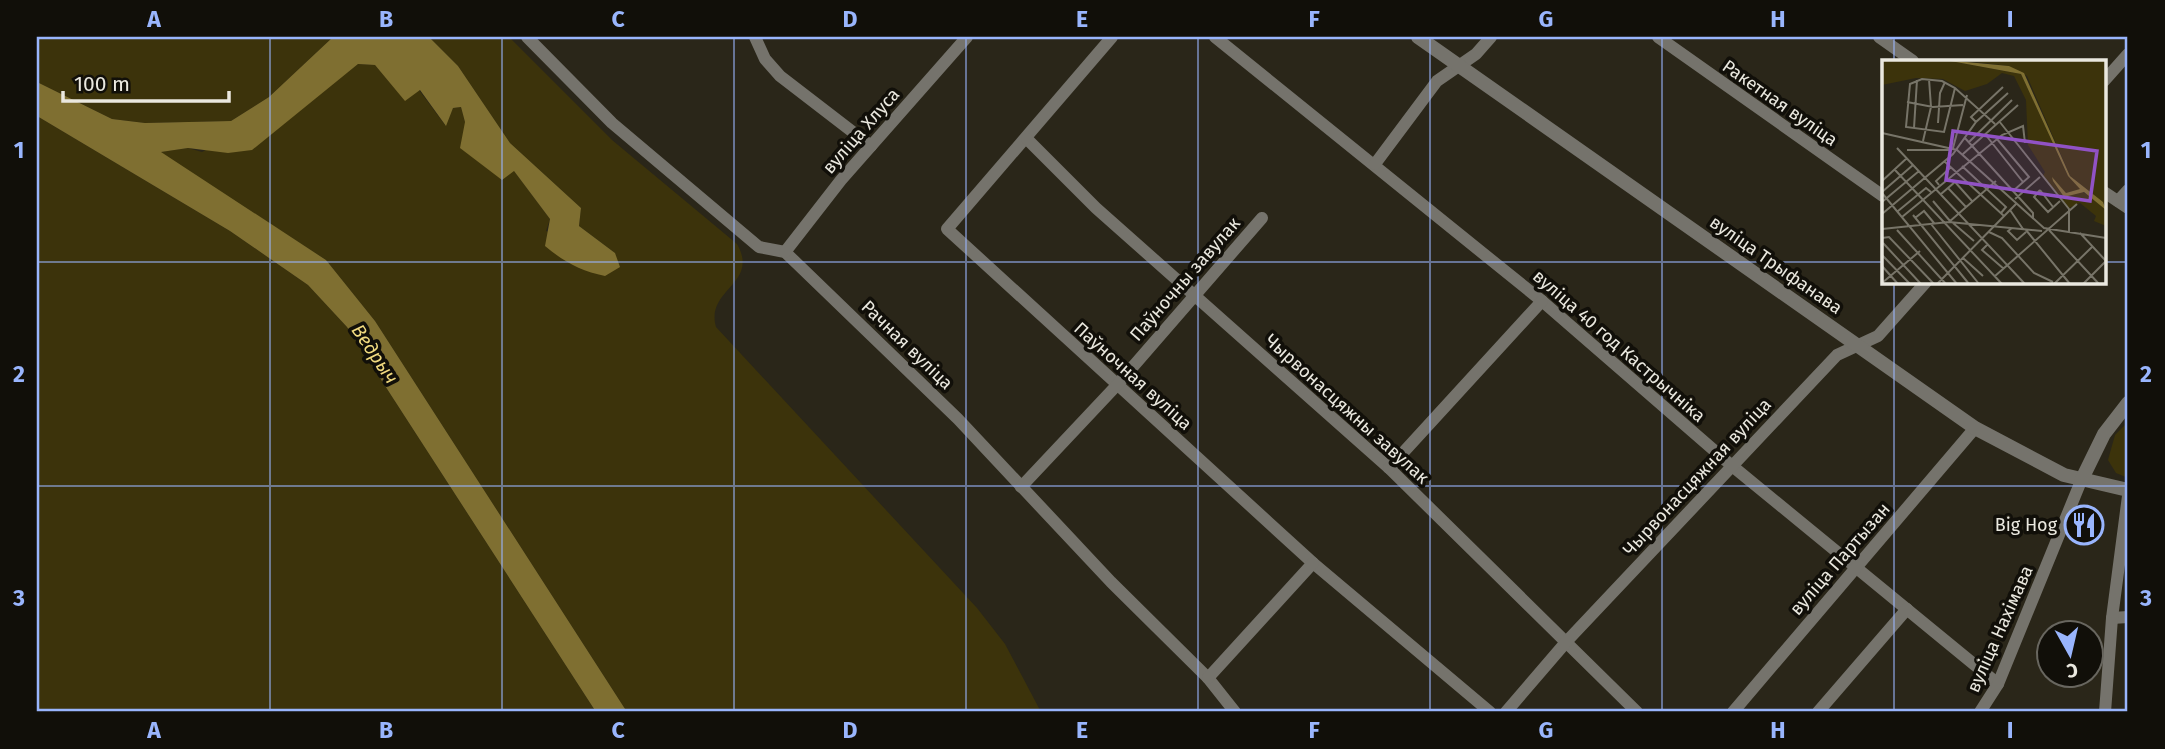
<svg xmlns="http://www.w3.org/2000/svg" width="2165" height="749" font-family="'Fira Sans',sans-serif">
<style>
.green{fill:#3c330b}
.water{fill:#7f6f31}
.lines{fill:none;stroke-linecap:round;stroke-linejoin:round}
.minor{stroke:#75736c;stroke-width:12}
.tertiary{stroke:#75736c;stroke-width:14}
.grid{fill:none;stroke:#99b5fd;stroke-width:2;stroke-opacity:0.55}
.labels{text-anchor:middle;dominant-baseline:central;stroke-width:7;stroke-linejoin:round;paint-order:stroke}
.street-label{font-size:18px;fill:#eae8df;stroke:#110f09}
.poi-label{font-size:18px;fill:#eae8df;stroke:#110f09;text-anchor:end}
.water-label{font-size:19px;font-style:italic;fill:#f1da7f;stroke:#110f09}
.inset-road{fill:none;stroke:#777468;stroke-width:2}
.view{fill:#9152c5;fill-opacity:0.15;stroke:#9152c5;stroke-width:3.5}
.inset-edge{fill:none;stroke:#eae8df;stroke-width:3.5}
.neatline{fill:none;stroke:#99b5fd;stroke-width:2.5}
.grid-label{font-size:23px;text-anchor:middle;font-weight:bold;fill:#99b5fd}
</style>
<rect width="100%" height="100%" fill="#2a2619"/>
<g class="green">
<polygon points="37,37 333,37 269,97 231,121 145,123 112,119 37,82"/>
<path d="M429,37H509L612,140L737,244C760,284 705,289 716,327L977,608L1005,644L1041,712H627L375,321L326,260L160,152L188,148L202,152L337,80L358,64L375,65L405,100L419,90L445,125L453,108L461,107L465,122L514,171L550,219L546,231L615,253L579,226L581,208L510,143L458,66Z"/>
<polygon points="37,116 230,231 308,285 347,327 596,712 37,712"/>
<polygon points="2128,422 2128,478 2116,473 2108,460 2115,435"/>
</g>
<path class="water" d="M333,37H429L458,66L510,143L581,208L579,226L615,253L620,267L605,276C581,271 564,262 545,246L550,219L514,171L502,180L460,148L465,122L461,107L453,108L446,126L420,90L405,101L375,65L358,64L252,150L228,153L188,148L161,152L326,260L375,321L627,712H596L347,327L308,285L230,231L37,116V82L112,119L145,123L231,121L269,97Z"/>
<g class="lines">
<g class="minor">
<polyline points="527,37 612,123 759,247 785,252 958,419 1111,582 1208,678 1235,712"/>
<polyline points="755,37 765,59 780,76 871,146"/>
<polyline points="1112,37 947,229 1313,563 1490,712"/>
<polyline points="1215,37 1542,301 1731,465 1998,684"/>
<polyline points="1658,37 1883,196"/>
<polyline points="1879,37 1913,61"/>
<polyline points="2104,81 2128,54"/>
<polyline points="1027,139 1096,208 1389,468 1637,712"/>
<polyline points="1375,164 1437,81 1476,54 1491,37"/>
<polyline points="2104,192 2128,208"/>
<polyline points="2118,201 2128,190"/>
<polyline points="785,252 841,180 967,37"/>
<polyline points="1389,468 1542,301"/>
<polyline points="1021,487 1117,385 1262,218"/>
<polyline points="2112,618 2128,617"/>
<polyline points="1208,678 1313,563"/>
<polyline points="1506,712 1567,641 1837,355 1878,336 1926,282"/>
<polyline points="1733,712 1975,428"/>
<polyline points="1818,712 1907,609"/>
<polyline points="1980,712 1998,684 2081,481"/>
<polyline points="2105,712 2112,618 2128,496"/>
</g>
<g class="tertiary">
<polyline points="1418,37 1975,428 2064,475 2128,490"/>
<polyline points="2081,481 2104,434 2128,403"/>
</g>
</g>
<path class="grid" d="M270,37V712M502,37V712M734,37V712M966,37V712M1198,37V712M1430,37V712M1662,37V712M1894,37V61M37,262H1883M2104,262H2128M1894,282V712M37,486H2128"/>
<defs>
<symbol id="restaurant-ring" viewBox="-11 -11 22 22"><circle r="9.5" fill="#110f09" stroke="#99b5fd" stroke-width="1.5"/><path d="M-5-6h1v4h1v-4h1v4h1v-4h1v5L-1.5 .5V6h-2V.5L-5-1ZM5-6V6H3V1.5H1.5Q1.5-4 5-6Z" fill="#99b5fd"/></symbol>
</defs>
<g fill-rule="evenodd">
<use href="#restaurant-ring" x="2062" y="503" width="44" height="44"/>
</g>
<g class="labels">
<g class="street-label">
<text transform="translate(1780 103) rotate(35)">Ракетная вуліца</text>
<text transform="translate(861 131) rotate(-49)">вуліца Хлуса</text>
<text transform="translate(1776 265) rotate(35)">вуліца Трыфанава</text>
<text transform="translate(1185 279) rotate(-49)">Паўночны завулак</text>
<text transform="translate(907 345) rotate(44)">Рачная вуліца</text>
<text transform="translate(1619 346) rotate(41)">вуліца 40 год Кастрычніка</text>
<text transform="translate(1133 376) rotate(42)">Паўночная вуліца</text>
<text transform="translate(1347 409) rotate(42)">Чырвонасцяжны завулак</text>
<text transform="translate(1697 477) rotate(-47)">Чырвонасцяжная вуліца</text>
<text transform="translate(1840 559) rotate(-49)">вуліца Партызан</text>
<text transform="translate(2000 629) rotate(-66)">вуліца Нахімава</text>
</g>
<g class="poi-label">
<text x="2057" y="525">Big Hog</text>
</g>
<g class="water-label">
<text transform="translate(375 354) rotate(56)">Ведрыч</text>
</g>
</g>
<g transform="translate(1882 60)">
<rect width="224" height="224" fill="#2a2619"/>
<path d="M0,0H63L139,14L186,116L199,129L184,133L171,121L182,137L199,131L216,141L224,150V166L212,161L214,156L198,143L187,148L161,116L163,112L146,85L144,40L132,16L120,13L105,24L83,31L61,19L34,18L0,25ZM74,0H224V145L188,116L145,16L127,6Z" fill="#3c330b"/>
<path d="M63,0L127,6L142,13L188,116L221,142L224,150L202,132L182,137L171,121L170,117L184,133L198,129L186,116L139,14Z" fill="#7f6f31"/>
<path class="inset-road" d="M73,28L62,72L24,67L28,24L40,19L60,21L73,28L113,64M25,42L51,47L81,45M117,61L187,149V172M94,62L89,57L121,27M56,63L58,33L63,22M32,68L35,20M0,73L75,90L162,168L224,178M103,74L141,122M82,77L151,153V159M115,79L147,117L131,131M41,81L49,47L47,19M87,82L130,40M15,88L143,224M71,88L85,35M25,90H67M81,94L136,45M62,101L122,156M80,106L124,147L119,153M13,110L120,224M0,121L25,98M57,125L54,121L69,107M66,128L84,147M158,130L152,137L166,152L178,141M158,130L171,147M0,132L31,105M0,133L75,224M59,134L73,122L90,141M133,139L158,117M51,141L68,161M0,142L37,111M128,150L141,169M16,151L44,128L49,132M0,154L71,94L94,62L126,33M31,155L87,224M20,157L120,75L141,66L143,83M33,158L42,151L52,163M67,162L114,121M71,163L92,181M49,164L97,224M130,168L126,171L135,180L144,172M0,169L67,162L160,171M15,170L64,224M144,170L188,224M167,170L217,224M107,172L120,178L152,213L171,222M198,173L224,201M0,178L7,177L52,224M1,183L39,224M106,184L100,190L122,209M0,195L28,224M81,198L101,216M0,206L16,224M113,216L195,144M0,223L38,191M55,224L134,144M172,224L211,186M201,224L224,201"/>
<path class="view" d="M71,71L215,91L208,141L64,120Z"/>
<rect width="224" height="224" class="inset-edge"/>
</g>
<rect width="2165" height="749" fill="none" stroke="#110f09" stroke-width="77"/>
<g transform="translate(2070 654) rotate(172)"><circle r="33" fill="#110f09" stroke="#68665f" stroke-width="2"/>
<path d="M0-5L12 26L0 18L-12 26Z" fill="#99b5fd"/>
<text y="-10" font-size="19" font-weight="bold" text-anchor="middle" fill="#eae8df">С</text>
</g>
<path d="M63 91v10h166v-10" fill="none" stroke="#eae8df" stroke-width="3.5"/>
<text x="74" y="91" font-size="21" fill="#eae8df" stroke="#110f09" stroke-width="5" paint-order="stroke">100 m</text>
<rect x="38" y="38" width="2088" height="672" class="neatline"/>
<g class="grid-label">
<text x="154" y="27">A</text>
<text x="386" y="27">B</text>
<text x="618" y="27">C</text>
<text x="850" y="27">D</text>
<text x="1082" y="27">E</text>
<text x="1314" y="27">F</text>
<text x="1546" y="27">G</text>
<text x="1778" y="27">H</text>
<text x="2010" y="27">I</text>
<text x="19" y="158">1</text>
<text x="2146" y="158">1</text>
<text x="19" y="382">2</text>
<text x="2146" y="382">2</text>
<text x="19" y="606">3</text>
<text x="2146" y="606">3</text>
<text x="154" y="738">A</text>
<text x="386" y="738">B</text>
<text x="618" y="738">C</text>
<text x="850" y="738">D</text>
<text x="1082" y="738">E</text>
<text x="1314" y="738">F</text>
<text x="1546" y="738">G</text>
<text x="1778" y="738">H</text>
<text x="2010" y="738">I</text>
</g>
</svg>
